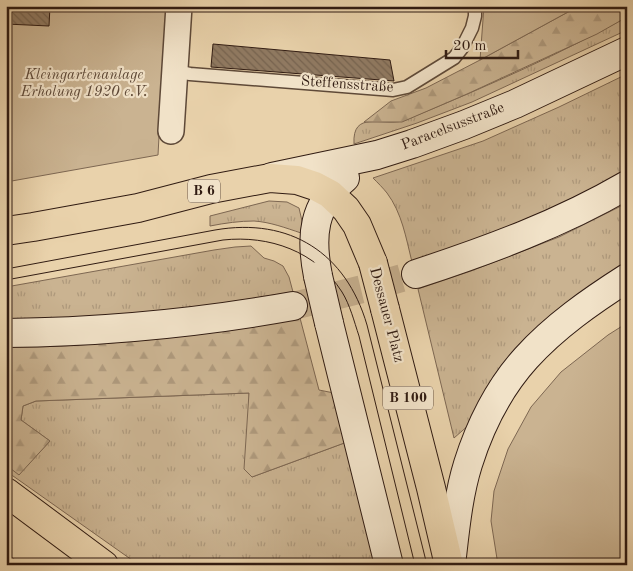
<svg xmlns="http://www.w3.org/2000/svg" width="633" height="571" font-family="'Old Standard TT',serif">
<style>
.grass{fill:url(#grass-tufts);stroke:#7d6752}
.forest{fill:url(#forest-firs);stroke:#7d6752}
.garden{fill:#cab391;stroke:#7d6752}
.building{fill:url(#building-back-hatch);stroke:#301b12}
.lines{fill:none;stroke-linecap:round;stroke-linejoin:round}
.secondary-tunnel{stroke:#c4ad8c;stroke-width:28;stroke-dasharray:28 14;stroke-linecap:butt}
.lane-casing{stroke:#5e4938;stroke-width:15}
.street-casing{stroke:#5e4938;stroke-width:28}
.secondary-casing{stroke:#301b12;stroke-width:30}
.primary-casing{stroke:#301b12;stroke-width:30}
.lane{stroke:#f1e2c8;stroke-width:12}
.street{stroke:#f1e2c8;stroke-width:25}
.secondary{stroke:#f1e2c8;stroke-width:28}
.primary{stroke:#e9d2ab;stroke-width:28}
.tram{stroke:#301b12;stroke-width:1}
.secondary-bridge-casing{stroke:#301b12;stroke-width:30;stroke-linecap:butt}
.primary-bridge-casing{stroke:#301b12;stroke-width:30;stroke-linecap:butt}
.secondary-bridge{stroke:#f1e2c8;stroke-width:28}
.primary-bridge{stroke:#e9d2ab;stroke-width:28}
.labels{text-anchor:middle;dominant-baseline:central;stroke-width:4.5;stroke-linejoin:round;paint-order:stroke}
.shield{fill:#f1e2c8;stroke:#6a5749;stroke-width:1}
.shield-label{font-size:14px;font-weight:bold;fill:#301b12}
.park-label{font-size:15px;font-style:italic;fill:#5e4938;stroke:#f1e2c8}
.street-label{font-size:15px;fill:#301b12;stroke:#f1e2c8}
</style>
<defs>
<pattern id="grass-tufts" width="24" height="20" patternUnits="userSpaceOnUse" patternTransform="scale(1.25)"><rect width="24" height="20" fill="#cab391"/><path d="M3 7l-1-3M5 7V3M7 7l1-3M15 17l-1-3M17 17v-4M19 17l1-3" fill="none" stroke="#ae997c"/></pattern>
<pattern id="forest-firs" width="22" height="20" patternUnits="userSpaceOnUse" patternTransform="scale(1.25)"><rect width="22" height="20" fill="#cab391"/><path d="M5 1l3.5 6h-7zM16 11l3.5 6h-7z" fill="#ae997c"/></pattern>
<pattern id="building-back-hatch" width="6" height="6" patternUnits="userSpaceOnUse" patternTransform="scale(1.25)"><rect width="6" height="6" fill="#907a62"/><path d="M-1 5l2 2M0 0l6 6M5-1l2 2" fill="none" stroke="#76634f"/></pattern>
</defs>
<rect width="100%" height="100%" fill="#e9d2ab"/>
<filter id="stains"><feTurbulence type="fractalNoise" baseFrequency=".004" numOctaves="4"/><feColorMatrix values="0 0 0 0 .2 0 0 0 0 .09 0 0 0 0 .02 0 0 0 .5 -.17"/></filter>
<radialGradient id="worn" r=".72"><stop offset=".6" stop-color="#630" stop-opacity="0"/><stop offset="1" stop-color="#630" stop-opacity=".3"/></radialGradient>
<g class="grass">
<path d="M627,17V30L472,102L417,123L354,144C352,110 382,126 402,121C408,120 414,116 420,114C490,85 560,54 627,17Z"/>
<path d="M627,74V171L552,208L483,237L412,262C406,238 402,213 387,193C383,188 378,183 373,178L483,141L559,107Z"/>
<path d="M269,201L287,202L299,208L302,221L301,233C286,228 270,222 254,221C240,221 225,223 210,226V216Z"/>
<polygon points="627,203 627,266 470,424 454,438 418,289 471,271 559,237"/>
<polygon points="251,246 264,258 274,261 283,266 289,277 293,292 205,306 99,317 6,319 6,287 214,250 235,247"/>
<polygon points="249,393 252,477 347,442 377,565 139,565 6,471 6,465 19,474 50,441 21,420 23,406 36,401"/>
<polygon points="6,553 22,565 6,565"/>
</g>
<g class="forest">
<polygon points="579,6 627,6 627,17 597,34 467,94 402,122 364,122 391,101 426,88 480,60"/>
<path d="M300,318L319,390L334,393L347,442L252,477L244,469L249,393L36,401L23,406L21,420L50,441L19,475L6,465V347C30,347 55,347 79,345C153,341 227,332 300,318Z"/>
</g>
<g class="garden">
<polygon points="6,6 166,6 158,155 6,182"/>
<polygon points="484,6 579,6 480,60"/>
<polygon points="627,323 627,565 498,565 491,521 494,491 508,449 531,407 561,372 608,335"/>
</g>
<g class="building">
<polygon points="6,6 50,6 49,26 6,24"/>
<polygon points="213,44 390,60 394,81 211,67"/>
</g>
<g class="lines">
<polyline class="secondary-tunnel" points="293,306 367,288 416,274"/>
<defs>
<polyline id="lane" points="175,71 190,74 393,90 407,87 454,58 462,48 472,28 475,16 475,6"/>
<polyline id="street" points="171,131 179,6"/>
<g id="secondary">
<polyline points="272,177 377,155 412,144 464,125 515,104 627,51"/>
<path d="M416,274C489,250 560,224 627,185"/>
<path d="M318,276C310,236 313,205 345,178"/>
<polyline points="329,323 389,565"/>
<path d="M6,333C103,332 198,323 293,306"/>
<path d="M451,565C455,531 458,496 468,464C480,426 499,388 526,358C555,326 591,301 627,278"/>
</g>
<g id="primary">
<polyline points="6,231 33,227 138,208 211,189 270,178 297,180 315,186 330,194 346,209 357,225 373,263"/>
<polyline points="385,309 431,488 449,565"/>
<polyline points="6,492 104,565"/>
</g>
</defs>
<use href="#lane" class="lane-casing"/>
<use href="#street" class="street-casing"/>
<use href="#secondary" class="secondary-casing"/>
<use href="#primary" class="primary-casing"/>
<use href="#lane" class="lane"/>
<use href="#street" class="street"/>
<use href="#secondary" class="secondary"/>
<use href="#primary" class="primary"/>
<g class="tram">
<path d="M6,269L215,230C290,217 346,253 367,325L427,565"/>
<path d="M6,280L223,240C269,235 316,251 342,292C350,305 354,321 359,336L415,565"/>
</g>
<defs>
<polyline id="secondary-bridge" points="318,276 329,323"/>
<polyline id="primary-bridge" points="373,263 385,309"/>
</defs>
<use href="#secondary-bridge" class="secondary-bridge-casing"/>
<use href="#primary-bridge" class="primary-bridge-casing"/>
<use href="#secondary-bridge" class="secondary-bridge"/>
<use href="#primary-bridge" class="primary-bridge"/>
</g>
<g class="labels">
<g class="shield">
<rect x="188" y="179.5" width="32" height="23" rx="4"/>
<rect x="383" y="386.5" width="50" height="23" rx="4"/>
</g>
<g class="shield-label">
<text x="204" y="191">B 6</text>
<text x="408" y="398">B 100</text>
</g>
<g class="park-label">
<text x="84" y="75">Kleingartenanlage<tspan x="84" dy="17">Erholung 1920 e.V.</tspan></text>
</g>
<g class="street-label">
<text transform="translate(347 85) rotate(4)">Steffensstraße</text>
<text transform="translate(453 127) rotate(-21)">Paracelsusstraße</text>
<text transform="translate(386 315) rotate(75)">Dessauer Platz</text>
</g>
</g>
<rect width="633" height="571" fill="none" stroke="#e9d2ab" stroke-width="25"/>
<rect x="8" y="8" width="618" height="556" fill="none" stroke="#301b12" stroke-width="2.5"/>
<rect x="12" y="12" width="608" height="546" fill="none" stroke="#301b12"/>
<path d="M446 50v8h72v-8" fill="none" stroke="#301b12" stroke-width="2.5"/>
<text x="453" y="50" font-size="15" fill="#301b12" stroke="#f1e2c8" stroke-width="4" paint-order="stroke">20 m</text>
<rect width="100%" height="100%" filter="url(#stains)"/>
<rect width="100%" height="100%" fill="url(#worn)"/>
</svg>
